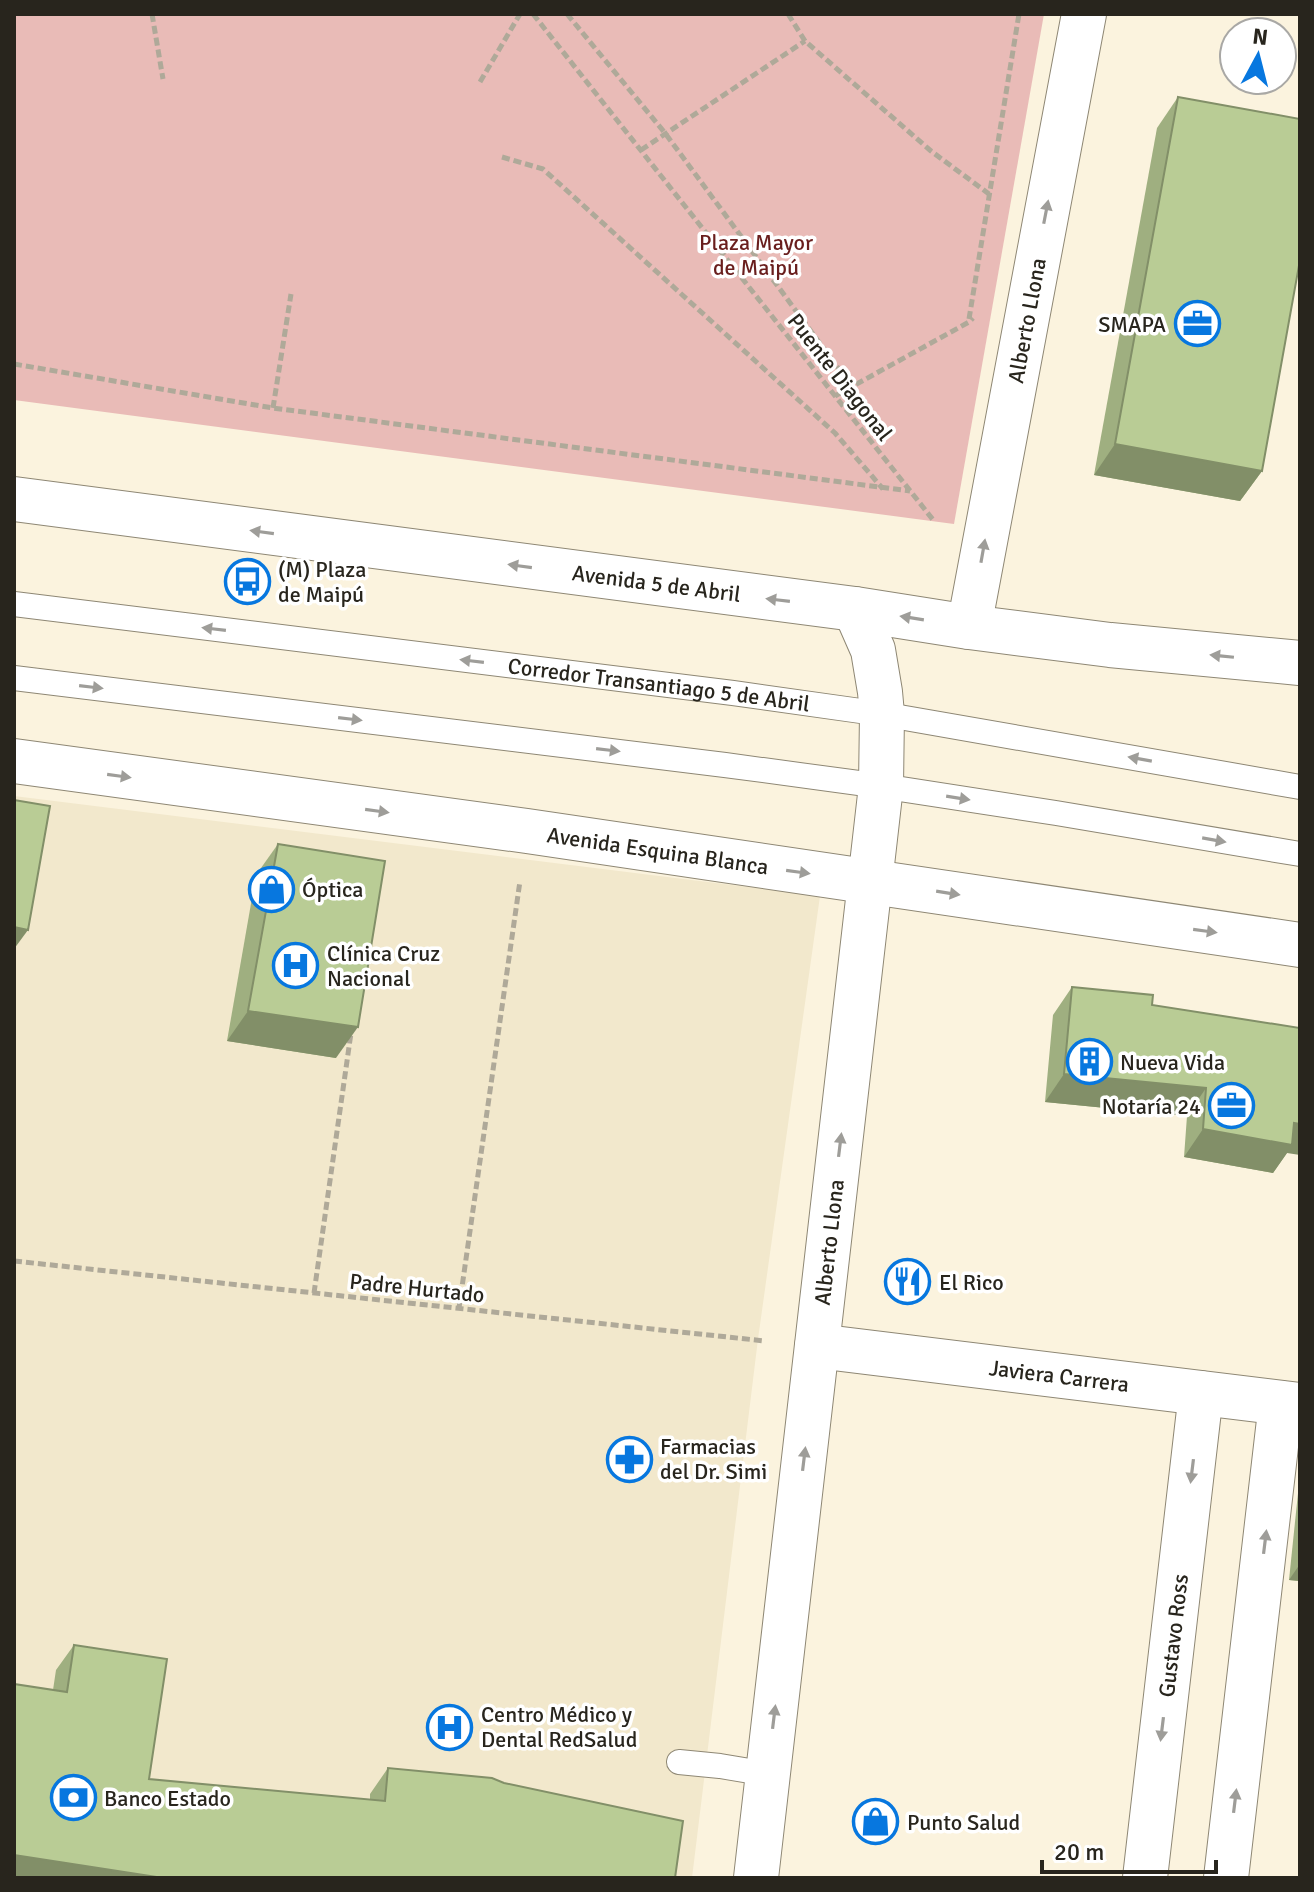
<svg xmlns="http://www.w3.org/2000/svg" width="1314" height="1892" font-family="Signika,sans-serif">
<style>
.built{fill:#f2e8cc}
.green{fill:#e9bbb7}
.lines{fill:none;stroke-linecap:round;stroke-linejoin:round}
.lane-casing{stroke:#8e8774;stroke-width:26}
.street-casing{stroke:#8e8774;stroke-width:46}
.secondary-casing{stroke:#8e8774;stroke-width:46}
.primary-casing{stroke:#8e8774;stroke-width:46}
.path{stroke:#afa999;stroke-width:5;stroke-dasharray:8 4;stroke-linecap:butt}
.lane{stroke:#fff;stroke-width:24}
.street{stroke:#fff;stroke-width:44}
.secondary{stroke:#fff;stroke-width:44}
.primary{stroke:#fff;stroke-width:44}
.wall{fill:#9faf80}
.shaded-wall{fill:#828f68}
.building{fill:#b9cc95;stroke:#828f68;stroke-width:2}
.oneway{fill:#9e9d99}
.labels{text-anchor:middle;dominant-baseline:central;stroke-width:7;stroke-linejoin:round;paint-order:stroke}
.park-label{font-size:22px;fill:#691e1d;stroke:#fff}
.street-label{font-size:22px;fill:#28251d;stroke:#fff}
.poi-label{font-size:22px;fill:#28251d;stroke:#fff;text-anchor:start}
</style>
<rect width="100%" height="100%" fill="#fbf3de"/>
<polygon class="built" points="14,796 820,896 758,1339 692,1878 14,1878"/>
<polygon class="green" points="14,14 1044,14 954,524 14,400"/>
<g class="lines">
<defs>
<g id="lane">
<path id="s1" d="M14,604L733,693L882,714L1300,787"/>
<polyline points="14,678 725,765 881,786 1056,813 1300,854"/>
<polyline points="679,1762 720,1766 768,1774"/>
</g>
<g id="street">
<path id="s2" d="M817,1346L1300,1405"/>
<path id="s3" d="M1145,1878L1201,1393"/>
<polyline points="1226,1878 1281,1403"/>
</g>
<g id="secondary">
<path id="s4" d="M969,627L1084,14"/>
</g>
<g id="primary">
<path id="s5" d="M14,499L855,609L969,627L1110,645L1300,663"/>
<path id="s6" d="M14,761L527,831L1300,945"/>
<path id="s7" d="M756,1878L881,786L882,714L880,692L873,650L855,609"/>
</g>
</defs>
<use href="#lane" class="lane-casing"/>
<use href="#street" class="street-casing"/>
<use href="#secondary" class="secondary-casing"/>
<use href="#primary" class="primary-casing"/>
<g class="path">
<polyline points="152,14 163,79"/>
<polyline points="533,14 934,521"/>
<polyline points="567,14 665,133 852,387"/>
<polyline points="788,14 805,41 931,151 989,194"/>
<polyline points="480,82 520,14"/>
<polyline points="641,150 805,41"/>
<polyline points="502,157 543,169 835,433 883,489"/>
<polyline points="969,319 1019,14"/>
<polyline points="14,364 273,408 910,491"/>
<polyline points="835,396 969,322 973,318"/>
<polyline points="273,408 291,294"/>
<polyline points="14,1261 765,1341"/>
<polyline points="314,1293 351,1033"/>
<polyline points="459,1308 520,881"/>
</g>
<use href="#lane" class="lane"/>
<use href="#street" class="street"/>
<use href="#secondary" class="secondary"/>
<use href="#primary" class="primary"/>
</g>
<g class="wall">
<polygon points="1178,97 1262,471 1240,501 1094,475 1157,128"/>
<polygon points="278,844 336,1058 227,1041 256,875"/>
<polygon points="1072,987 1152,1005 1287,1153 1273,1173 1184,1157 1187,1116 1045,1102 1053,1015"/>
<polygon points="1300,1474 1300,1581 1289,1580"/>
<polygon points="74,1645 149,1779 370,1800 370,1794 388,1768 675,1878 14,1878 53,1690 56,1670"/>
</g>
<g class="shaded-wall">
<polygon points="1115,444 1262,471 1240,501 1094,475"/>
<polygon points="14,927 28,930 14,949"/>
<polygon points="248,1011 358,1027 336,1058 227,1041"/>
<polygon points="1064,1074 1206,1088 1187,1116 1045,1102"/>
<polygon points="1294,1123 1300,1124 1300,1155 1287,1153 1273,1173 1184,1157 1203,1129"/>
<polygon points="1300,1564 1300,1581 1289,1580"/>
<polygon points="14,1855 163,1878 14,1878"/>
</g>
<g class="building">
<polygon points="1178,97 1300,119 1300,260 1262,471 1115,444"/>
<polygon points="14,800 50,806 28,930 14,927"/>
<polygon points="278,844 385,861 358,1027 248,1011"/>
<polygon points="1072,987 1153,995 1152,1005 1300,1028 1300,1124 1294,1123 1292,1145 1203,1129 1206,1088 1064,1074"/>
<polygon points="74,1645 167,1659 149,1779 385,1801 388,1768 492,1778 504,1783 683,1821 675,1878 163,1878 14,1855 14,1684 67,1692"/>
</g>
<defs><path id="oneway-solid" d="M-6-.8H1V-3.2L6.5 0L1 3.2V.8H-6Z" transform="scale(2)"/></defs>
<g class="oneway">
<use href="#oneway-solid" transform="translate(1046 212) rotate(-79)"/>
<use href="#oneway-solid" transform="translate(262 532) rotate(-172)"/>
<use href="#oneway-solid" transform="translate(983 551) rotate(-80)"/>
<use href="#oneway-solid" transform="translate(520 566) rotate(-172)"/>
<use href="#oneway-solid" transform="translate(778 600) rotate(-173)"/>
<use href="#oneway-solid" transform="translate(912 618) rotate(-171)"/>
<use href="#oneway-solid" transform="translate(214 629) rotate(-173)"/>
<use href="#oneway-solid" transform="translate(1222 656) rotate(-174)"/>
<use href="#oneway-solid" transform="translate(472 661) rotate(-173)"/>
<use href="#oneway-solid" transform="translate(91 687) rotate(7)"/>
<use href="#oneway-solid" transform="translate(350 719) rotate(7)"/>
<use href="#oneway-solid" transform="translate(608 750) rotate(7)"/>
<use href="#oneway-solid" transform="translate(1140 759) rotate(-170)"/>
<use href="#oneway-solid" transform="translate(119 776) rotate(8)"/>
<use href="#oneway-solid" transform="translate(958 798) rotate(9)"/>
<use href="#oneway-solid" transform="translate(377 811) rotate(8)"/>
<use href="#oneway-solid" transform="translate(1214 840) rotate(10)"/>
<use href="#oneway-solid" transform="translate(798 872) rotate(8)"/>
<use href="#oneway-solid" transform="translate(948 893) rotate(9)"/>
<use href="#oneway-solid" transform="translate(1205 931) rotate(8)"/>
<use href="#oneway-solid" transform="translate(840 1145) rotate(-83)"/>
<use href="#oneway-solid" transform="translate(804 1459) rotate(-83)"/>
<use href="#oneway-solid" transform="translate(1192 1471) rotate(97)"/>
<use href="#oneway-solid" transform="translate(1265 1542) rotate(-83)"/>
<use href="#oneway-solid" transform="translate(774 1717) rotate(-83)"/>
<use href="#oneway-solid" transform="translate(1162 1729) rotate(97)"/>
<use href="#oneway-solid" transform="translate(1235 1801) rotate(-83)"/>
</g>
<defs>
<symbol id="office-ring" viewBox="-11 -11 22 22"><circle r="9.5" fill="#fff" stroke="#0777df" stroke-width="1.5"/><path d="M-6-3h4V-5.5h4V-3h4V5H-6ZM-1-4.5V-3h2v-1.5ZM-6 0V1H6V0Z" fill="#0777df"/></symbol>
<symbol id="bus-ring" viewBox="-11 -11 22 22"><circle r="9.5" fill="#fff" stroke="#0777df" stroke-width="1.5"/><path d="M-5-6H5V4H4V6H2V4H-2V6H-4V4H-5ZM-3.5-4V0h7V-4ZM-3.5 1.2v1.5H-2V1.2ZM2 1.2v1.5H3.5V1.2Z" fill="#0777df"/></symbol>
<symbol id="shop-ring" viewBox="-11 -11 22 22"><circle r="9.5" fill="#fff" stroke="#0777df" stroke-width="1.5"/><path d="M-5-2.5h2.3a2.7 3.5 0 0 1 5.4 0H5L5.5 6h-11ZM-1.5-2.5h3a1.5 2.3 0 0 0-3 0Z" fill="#0777df"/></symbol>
<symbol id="hospital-ring" viewBox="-11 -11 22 22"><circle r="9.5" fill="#fff" stroke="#0777df" stroke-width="1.5"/><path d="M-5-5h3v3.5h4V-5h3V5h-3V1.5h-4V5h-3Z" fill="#0777df"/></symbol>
<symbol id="building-ring" viewBox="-11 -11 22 22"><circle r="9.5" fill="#fff" stroke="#0777df" stroke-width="1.5"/><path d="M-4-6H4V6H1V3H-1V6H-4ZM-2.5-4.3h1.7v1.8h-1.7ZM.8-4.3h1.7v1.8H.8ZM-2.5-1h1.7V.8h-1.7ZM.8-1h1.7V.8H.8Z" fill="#0777df"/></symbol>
<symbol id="restaurant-ring" viewBox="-11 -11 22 22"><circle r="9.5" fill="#fff" stroke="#0777df" stroke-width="1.5"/><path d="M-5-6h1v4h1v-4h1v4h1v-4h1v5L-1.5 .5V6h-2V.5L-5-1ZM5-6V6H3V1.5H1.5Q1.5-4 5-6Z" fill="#0777df"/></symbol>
<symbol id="pharmacy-ring" viewBox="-11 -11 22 22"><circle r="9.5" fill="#fff" stroke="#0777df" stroke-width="1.5"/><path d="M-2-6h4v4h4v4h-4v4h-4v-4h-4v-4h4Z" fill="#0777df"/></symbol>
<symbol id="bank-ring" viewBox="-11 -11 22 22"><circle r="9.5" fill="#fff" stroke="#0777df" stroke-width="1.5"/><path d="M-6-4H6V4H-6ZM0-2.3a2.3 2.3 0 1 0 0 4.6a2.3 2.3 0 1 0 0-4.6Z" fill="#0777df"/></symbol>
</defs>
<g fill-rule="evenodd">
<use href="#office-ring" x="1172" y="298" width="51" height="51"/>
<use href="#bus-ring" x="222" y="556" width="51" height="51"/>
<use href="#shop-ring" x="246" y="864" width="51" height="51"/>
<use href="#hospital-ring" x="270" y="940" width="51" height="51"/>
<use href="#building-ring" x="1064" y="1036" width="51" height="51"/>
<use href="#office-ring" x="1206" y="1080" width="51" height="51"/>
<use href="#restaurant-ring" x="882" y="1256" width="51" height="51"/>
<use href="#pharmacy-ring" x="604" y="1434" width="51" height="51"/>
<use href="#hospital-ring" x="424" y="1702" width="51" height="51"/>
<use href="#bank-ring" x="48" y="1772" width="51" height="51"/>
<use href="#shop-ring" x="850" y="1796" width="51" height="51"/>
</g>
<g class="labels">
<g class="park-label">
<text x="756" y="242">Plaza Mayor<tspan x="756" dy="25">de Maipú</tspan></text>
</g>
<g class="street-label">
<text stroke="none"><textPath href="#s4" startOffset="312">Alberto Llona</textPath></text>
<text transform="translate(840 377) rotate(52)">Puente Diagonal</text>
<text stroke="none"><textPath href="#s5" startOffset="648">Avenida 5 de Abril</textPath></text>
<text stroke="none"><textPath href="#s1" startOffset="650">Corredor Transantiago 5 de Abril</textPath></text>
<text stroke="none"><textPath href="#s6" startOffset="650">Avenida Esquina Blanca</textPath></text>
<text stroke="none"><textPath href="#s7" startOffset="640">Alberto Llona</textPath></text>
<text transform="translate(417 1288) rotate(6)">Padre Hurtado</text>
<text stroke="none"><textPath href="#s2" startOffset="244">Javiera Carrera</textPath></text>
<text stroke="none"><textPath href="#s3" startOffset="244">Gustavo Ross</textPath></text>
</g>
<g class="poi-label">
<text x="1166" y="324" text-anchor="end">SMAPA</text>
<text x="278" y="569">(M) Plaza<tspan x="278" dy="25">de Maipú</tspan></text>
<text x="302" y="889">Óptica</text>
<text x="327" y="953">Clínica Cruz<tspan x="327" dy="25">Nacional</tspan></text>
<text x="1120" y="1062">Nueva Vida</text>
<text x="1201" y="1106" text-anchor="end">Notaría 24</text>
<text x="939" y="1282">El Rico</text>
<text x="660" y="1446">Farmacias<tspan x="660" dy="25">del Dr. Simi</tspan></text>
<text x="481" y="1714">Centro Médico y<tspan x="481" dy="25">Dental RedSalud</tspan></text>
<text x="104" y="1798">Banco Estado</text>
<text x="907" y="1822">Punto Salud</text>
</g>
</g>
<rect width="1314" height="1892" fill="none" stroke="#28251d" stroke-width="32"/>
<g transform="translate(1258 56) rotate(7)"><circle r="38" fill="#ffffff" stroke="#a9a8a5" stroke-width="2"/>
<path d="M0-6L14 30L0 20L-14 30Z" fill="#0777df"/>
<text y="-12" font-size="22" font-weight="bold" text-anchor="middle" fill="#28251d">N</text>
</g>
<path d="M1042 1860v12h174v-12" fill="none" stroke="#28251d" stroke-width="4"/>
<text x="1054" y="1860" font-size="24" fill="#28251d" stroke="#ffffff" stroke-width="6" paint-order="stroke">20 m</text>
</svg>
